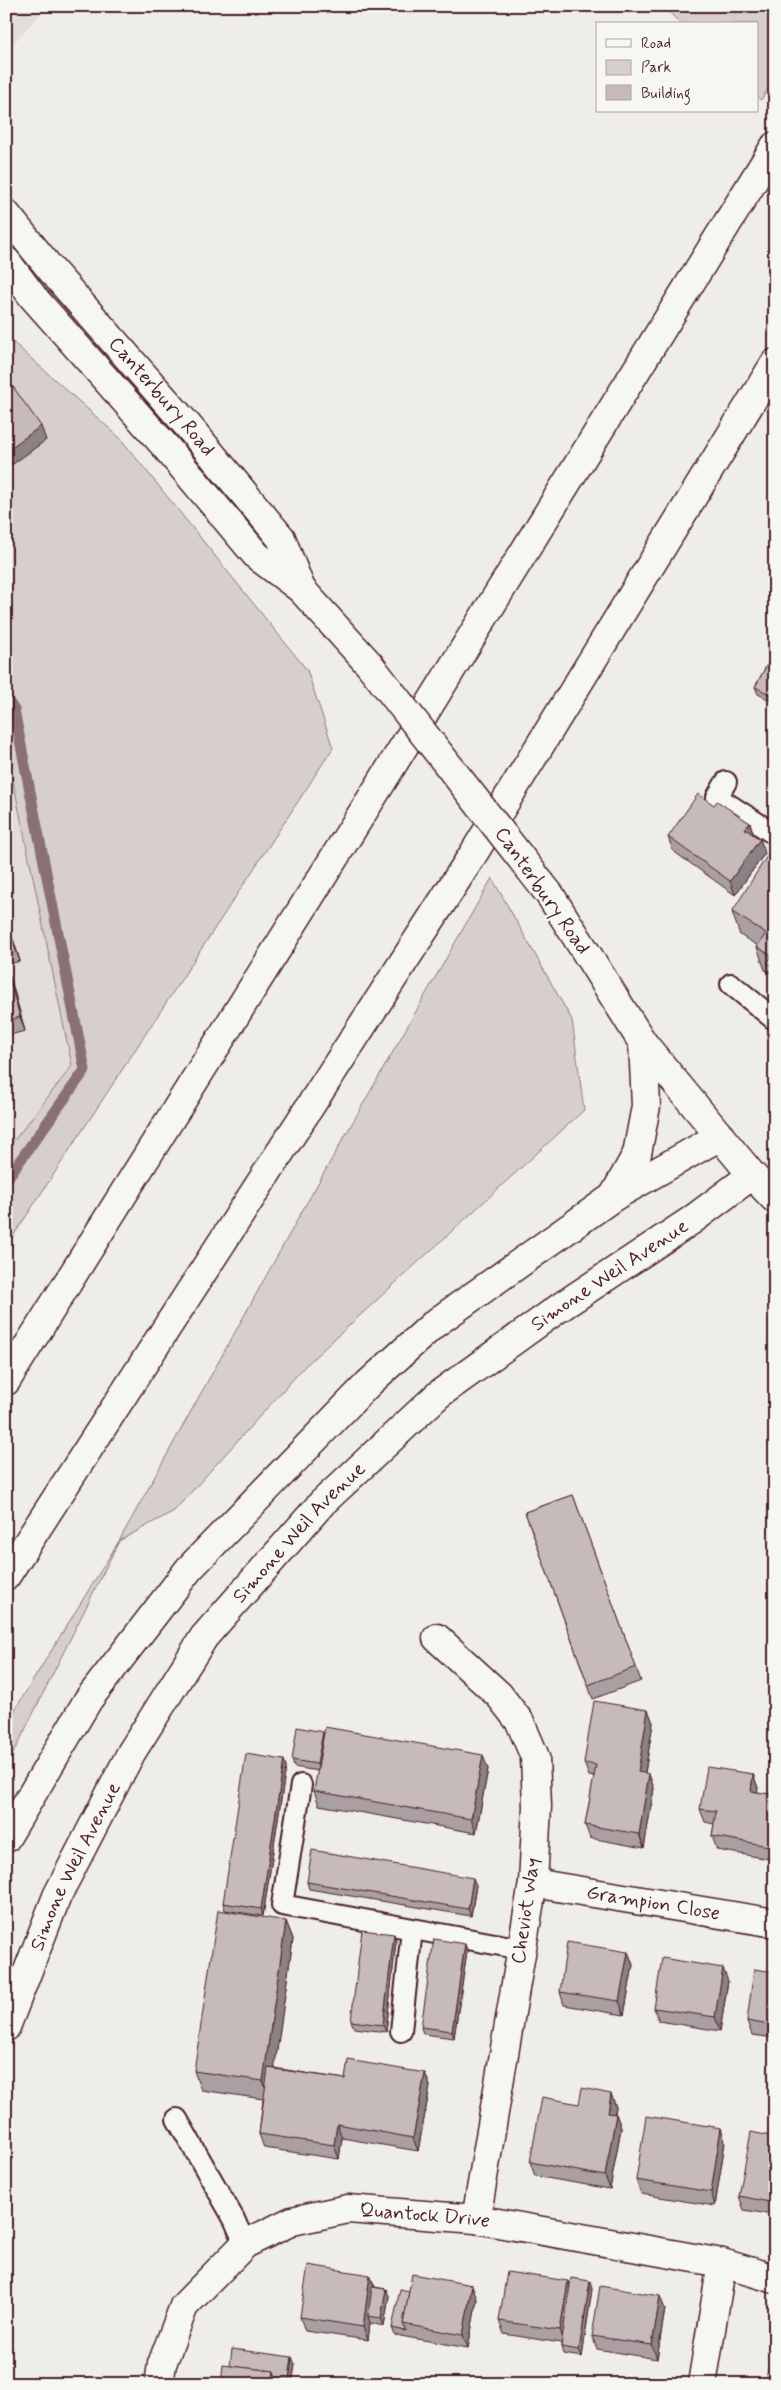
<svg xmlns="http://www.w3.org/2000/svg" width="781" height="2390" font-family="Mynerve,sans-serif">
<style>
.built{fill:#e3dedc}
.green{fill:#d7cfce;stroke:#90777c}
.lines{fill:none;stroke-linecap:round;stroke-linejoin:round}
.stream{stroke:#8a6f74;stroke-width:11}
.lane-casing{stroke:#4a1f2b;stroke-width:24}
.street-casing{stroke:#4a1f2b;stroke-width:31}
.primary-casing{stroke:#4a1f2b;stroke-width:31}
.highway-casing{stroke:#4a1f2b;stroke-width:31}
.lane{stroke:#f6f6f2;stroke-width:20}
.street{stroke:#f6f6f2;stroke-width:28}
.primary{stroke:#f6f6f2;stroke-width:28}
.highway{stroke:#f6f6f2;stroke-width:28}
.highway-bridge-casing{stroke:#4a1f2b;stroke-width:31;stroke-linecap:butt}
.highway-bridge{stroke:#f6f6f2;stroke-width:28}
.wall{fill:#aaa0a1;stroke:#4a1f2b}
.shaded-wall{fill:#8b8283;stroke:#4a1f2b}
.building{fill:#c6babb;stroke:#4a1f2b}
.labels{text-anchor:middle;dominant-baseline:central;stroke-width:5;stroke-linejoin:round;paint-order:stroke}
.street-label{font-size:20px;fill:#4a1f2b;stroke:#f6f6f2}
</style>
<rect width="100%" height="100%" fill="#efedea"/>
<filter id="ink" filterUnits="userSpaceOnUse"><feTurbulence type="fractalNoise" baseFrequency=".02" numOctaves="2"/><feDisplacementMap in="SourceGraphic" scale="10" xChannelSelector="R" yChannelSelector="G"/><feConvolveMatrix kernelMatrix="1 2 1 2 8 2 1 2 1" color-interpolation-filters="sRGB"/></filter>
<g filter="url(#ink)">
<g class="built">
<polygon points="6,6 48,6 6,51"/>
<polygon points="6,747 72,1066 6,1154"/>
</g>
<g class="green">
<polygon points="663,6 775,6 775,77 761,100 757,97 757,24 681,24"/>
<polygon points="6,336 120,438 307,670 333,748 6,1247 6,1151 72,1066 6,747 6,469 46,440 6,384"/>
<polygon points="492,878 572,1020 584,1110 306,1365 174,1511 119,1541 6,1768 6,1724 119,1541 305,1206"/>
</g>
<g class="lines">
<polyline class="stream" points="6,698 14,710 85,1070 6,1180"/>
<defs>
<g id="lane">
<polyline points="726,782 717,797 771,832 775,828"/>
<polyline points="731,984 775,1020"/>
<polyline points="301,1785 282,1905 522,1949"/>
<polyline points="401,2031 412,1929"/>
<polyline points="177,2119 234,2219 245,2244"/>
</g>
<g id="street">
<polyline points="437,1638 499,1695 520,1722 535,1757 537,1806 533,1883 476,2219"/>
<path id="s1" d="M533,1883L775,1923"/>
<path id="s2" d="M159,2384L162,2364L184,2306L245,2244L292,2221L348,2209L476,2219L722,2263L775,2279"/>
<polyline points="702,2384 722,2263"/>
</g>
<polyline id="primary" points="752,1175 775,1199"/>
<g id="highway">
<path id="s3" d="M6,214L53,272L188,426L281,538L301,589"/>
<polyline points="6,261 33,297 165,446 257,556 301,589 369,664"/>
<polyline points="613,1197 637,1154 646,1106 643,1043"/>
<polyline points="6,1381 383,780 775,146"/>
<polyline points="6,1576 472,856 775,363"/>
<polyline points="6,1838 88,1700 189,1569 369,1383 434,1324 613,1197 720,1136"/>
<path id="s4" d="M6,2027L57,1896L131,1753L204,1637L322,1503L438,1395L559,1308L692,1220L752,1175L643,1043L550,895"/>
</g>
</defs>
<use href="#lane" class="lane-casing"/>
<use href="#street" class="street-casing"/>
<use href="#primary" class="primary-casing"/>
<use href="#highway" class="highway-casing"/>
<use href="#lane" class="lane"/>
<use href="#street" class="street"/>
<use href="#primary" class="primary"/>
<use href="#highway" class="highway"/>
<defs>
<polyline id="highway-bridge" points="369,664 550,895"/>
</defs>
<use href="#highway-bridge" class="highway-bridge-casing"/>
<use href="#highway-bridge" class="highway-bridge"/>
</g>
<g class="wall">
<polygon points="775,650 775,703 758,694 755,687"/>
<polygon points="714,805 750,823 754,835 760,839 765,853 735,895 673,851 668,837"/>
<polygon points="775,858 775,984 771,973 765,970 757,947 758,946 740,935 732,912"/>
<polygon points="6,917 20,961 6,965"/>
<polygon points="6,967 10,976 25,1031 6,1036"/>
<polygon points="573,1495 641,1681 593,1699 525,1512"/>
<polygon points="648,1710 653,1723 645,1773 654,1788 644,1848 590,1838 585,1825 594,1777 589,1776 584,1763"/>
<polygon points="324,1735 488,1769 476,1833 319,1805 314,1791 318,1771 294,1767 292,1760"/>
<polygon points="286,1767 263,1916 225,1910 223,1903"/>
<polygon points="753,1774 758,1788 757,1792 775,1795 775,1860 717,1850 712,1836 714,1824 705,1822 700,1809"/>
<polygon points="307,1882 476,1885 471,1916 309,1889"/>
<polygon points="286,1921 293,1939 274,2068 345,2079 425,2073 430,2086 418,2151 342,2138 339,2159 264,2148 259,2134 263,2099 201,2090 194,2071"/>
<polygon points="394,1934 396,1941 386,2032 354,2028 351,2021"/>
<polygon points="465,1944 467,1951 454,2038 423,2034 421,2027"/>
<polygon points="628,1952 633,1965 624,2015 564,2005 560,1992"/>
<polygon points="775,1972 775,2038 752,2035 747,2021"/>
<polygon points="728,1981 720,2031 659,2021 654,2008"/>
<polygon points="611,2094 616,2107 615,2114 616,2114 621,2128 610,2189 535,2176 530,2162 579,2104"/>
<polygon points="721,2128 725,2142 715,2206 641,2194 636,2180"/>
<polygon points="775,2137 775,2215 744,2210 739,2196"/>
<polygon points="370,2275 375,2287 386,2289 389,2296 384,2326 370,2323 368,2340 305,2331 300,2317"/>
<polygon points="568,2281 570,2287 592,2289 582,2357 563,2354 561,2347 561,2343 504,2334 499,2321"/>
<polygon points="472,2285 477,2299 468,2348 395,2335 392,2328 409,2291"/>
<polygon points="665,2309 657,2359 597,2349 592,2336"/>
<polygon points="295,2364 292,2384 221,2384 230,2366"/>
</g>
<g class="shaded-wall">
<polygon points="41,426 46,440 6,469 6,451"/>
<polygon points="750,823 754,837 745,829"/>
<polygon points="760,839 765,853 735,895 730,881"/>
<polygon points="6,917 20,961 13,942 6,920"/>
<polygon points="6,967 10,976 25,1031 20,1017"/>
<polygon points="648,1710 653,1723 643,1785 638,1772"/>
<polygon points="323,1732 325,1739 319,1772 317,1764"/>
<polygon points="483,1755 488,1769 476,1833 471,1819"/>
<polygon points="284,1760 286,1767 263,1916 261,1909"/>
<polygon points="649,1774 654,1788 644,1848 639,1834"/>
<polygon points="753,1774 758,1788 756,1805 751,1791"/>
<polygon points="473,1878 476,1885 471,1916 468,1909"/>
<polygon points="286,1921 293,1939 270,2100 263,2081"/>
<polygon points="394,1934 396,1941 386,2032 383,2025"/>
<polygon points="465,1944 467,1951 454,2038 452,2031"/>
<polygon points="628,1952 633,1965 624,2015 619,2001"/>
<polygon points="723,1968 728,1981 720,2031 715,2017"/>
<polygon points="425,2073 430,2086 418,2151 413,2138"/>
<polygon points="611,2094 616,2107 612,2126 608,2113"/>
<polygon points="616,2114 621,2128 610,2189 605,2176"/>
<polygon points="337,2124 342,2138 339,2159 334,2145"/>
<polygon points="721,2128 725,2142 715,2206 711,2192"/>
<polygon points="370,2275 375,2289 368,2316 370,2323 368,2340 363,2327"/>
<polygon points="568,2281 573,2295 565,2344 560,2330"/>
<polygon points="590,2281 592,2289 582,2357 579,2350"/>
<polygon points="472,2285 477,2299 468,2348 463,2335"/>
<polygon points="386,2289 389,2296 384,2326 381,2318"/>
<polygon points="660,2296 665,2309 657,2359 652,2345"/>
<polygon points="292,2357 295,2364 292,2384 291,2384 289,2379"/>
<polygon points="274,2371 278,2384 272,2384"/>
</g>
<g class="building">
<polygon points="6,377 41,426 6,451"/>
<polygon points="775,650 775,697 755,687"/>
<polygon points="698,794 714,805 717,801 750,823 745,829 760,839 730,881 668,837"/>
<polygon points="767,856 774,860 775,858 775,968 767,963 772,956 757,947 766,933 732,912"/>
<polygon points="6,920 13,942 6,945"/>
<polygon points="6,968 20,1017 6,1021"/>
<polygon points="573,1495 636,1667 588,1685 525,1512"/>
<polygon points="594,1701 648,1710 638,1772 649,1774 639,1834 585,1825 596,1765 584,1763"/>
<polygon points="297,1727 323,1732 317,1764 292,1760"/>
<polygon points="325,1727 483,1755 471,1819 314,1791"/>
<polygon points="246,1754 284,1760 261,1909 223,1903"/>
<polygon points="707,1767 753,1774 751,1791 775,1795 775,1847 712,1836 716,1811 700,1809"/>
<polygon points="312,1850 473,1878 468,1909 307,1882"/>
<polygon points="218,1910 286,1921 263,2081 194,2071"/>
<polygon points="362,1930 394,1934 383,2025 351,2021"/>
<polygon points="434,1939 465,1944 452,2031 421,2027"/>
<polygon points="567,1942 628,1952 619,2001 560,1992"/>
<polygon points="662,1958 723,1968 715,2017 654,2008"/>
<polygon points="754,1969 775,1972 775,2026 747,2021"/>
<polygon points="348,2060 425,2073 413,2138 337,2124 334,2145 259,2134 268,2068 345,2079"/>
<polygon points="582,2088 611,2094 608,2113 616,2114 605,2176 530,2162 542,2097 579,2104"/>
<polygon points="646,2116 721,2128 711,2192 636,2180"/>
<polygon points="751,2132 775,2137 775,2203 739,2196"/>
<polygon points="308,2265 370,2275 363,2327 300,2317"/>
<polygon points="507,2272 568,2281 560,2330 499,2321"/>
<polygon points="412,2274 472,2285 463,2335 403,2324"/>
<polygon points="571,2278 590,2281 579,2350 561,2347"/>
<polygon points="600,2286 660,2296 652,2345 592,2336"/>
<polygon points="372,2287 386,2289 381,2318 368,2316"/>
<polygon points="400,2289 409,2291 403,2324 406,2331 392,2328"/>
<polygon points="232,2349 292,2357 289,2379 276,2378 274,2371 230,2366"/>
<polygon points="772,2355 775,2356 775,2384 764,2384"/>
<polygon points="223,2365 274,2371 272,2384 221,2384"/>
</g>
</g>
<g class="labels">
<g class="street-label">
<text stroke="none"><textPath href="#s3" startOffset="240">Canterbury Road</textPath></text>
<text transform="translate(542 891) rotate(55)">Canterbury Road</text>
<text stroke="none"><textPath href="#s4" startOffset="985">Simone Weil Avenue</textPath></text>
<text stroke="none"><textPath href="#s4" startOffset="580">Simone Weil Avenue</textPath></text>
<text stroke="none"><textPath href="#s4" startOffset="175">Simone Weil Avenue</textPath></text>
<text stroke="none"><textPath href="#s1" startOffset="122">Grampion Close</textPath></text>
<text transform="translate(526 1911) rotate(-82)">Cheviot Way</text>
<text stroke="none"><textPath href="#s2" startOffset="356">Quantock Drive</textPath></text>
</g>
</g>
<rect width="781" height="2390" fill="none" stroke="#f6f6f2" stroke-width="25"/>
<rect x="12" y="12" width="756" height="2365" fill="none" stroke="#4a1f2b" stroke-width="2" filter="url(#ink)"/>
<rect x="596" y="22" width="162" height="90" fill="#f6f6f2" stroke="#b1a0a2"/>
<rect x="606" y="39" width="25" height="8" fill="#f6f6f2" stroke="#b1a0a2"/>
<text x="641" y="48" font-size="15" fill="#4a1f2b">Road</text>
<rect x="606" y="60" width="25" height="15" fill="#d7cfce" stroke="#b1a0a2"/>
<text x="641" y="72" font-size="15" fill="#4a1f2b">Park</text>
<rect x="606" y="85" width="25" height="15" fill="#c6babb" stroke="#b1a0a2"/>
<text x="641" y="98" font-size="15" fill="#4a1f2b">Building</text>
</svg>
